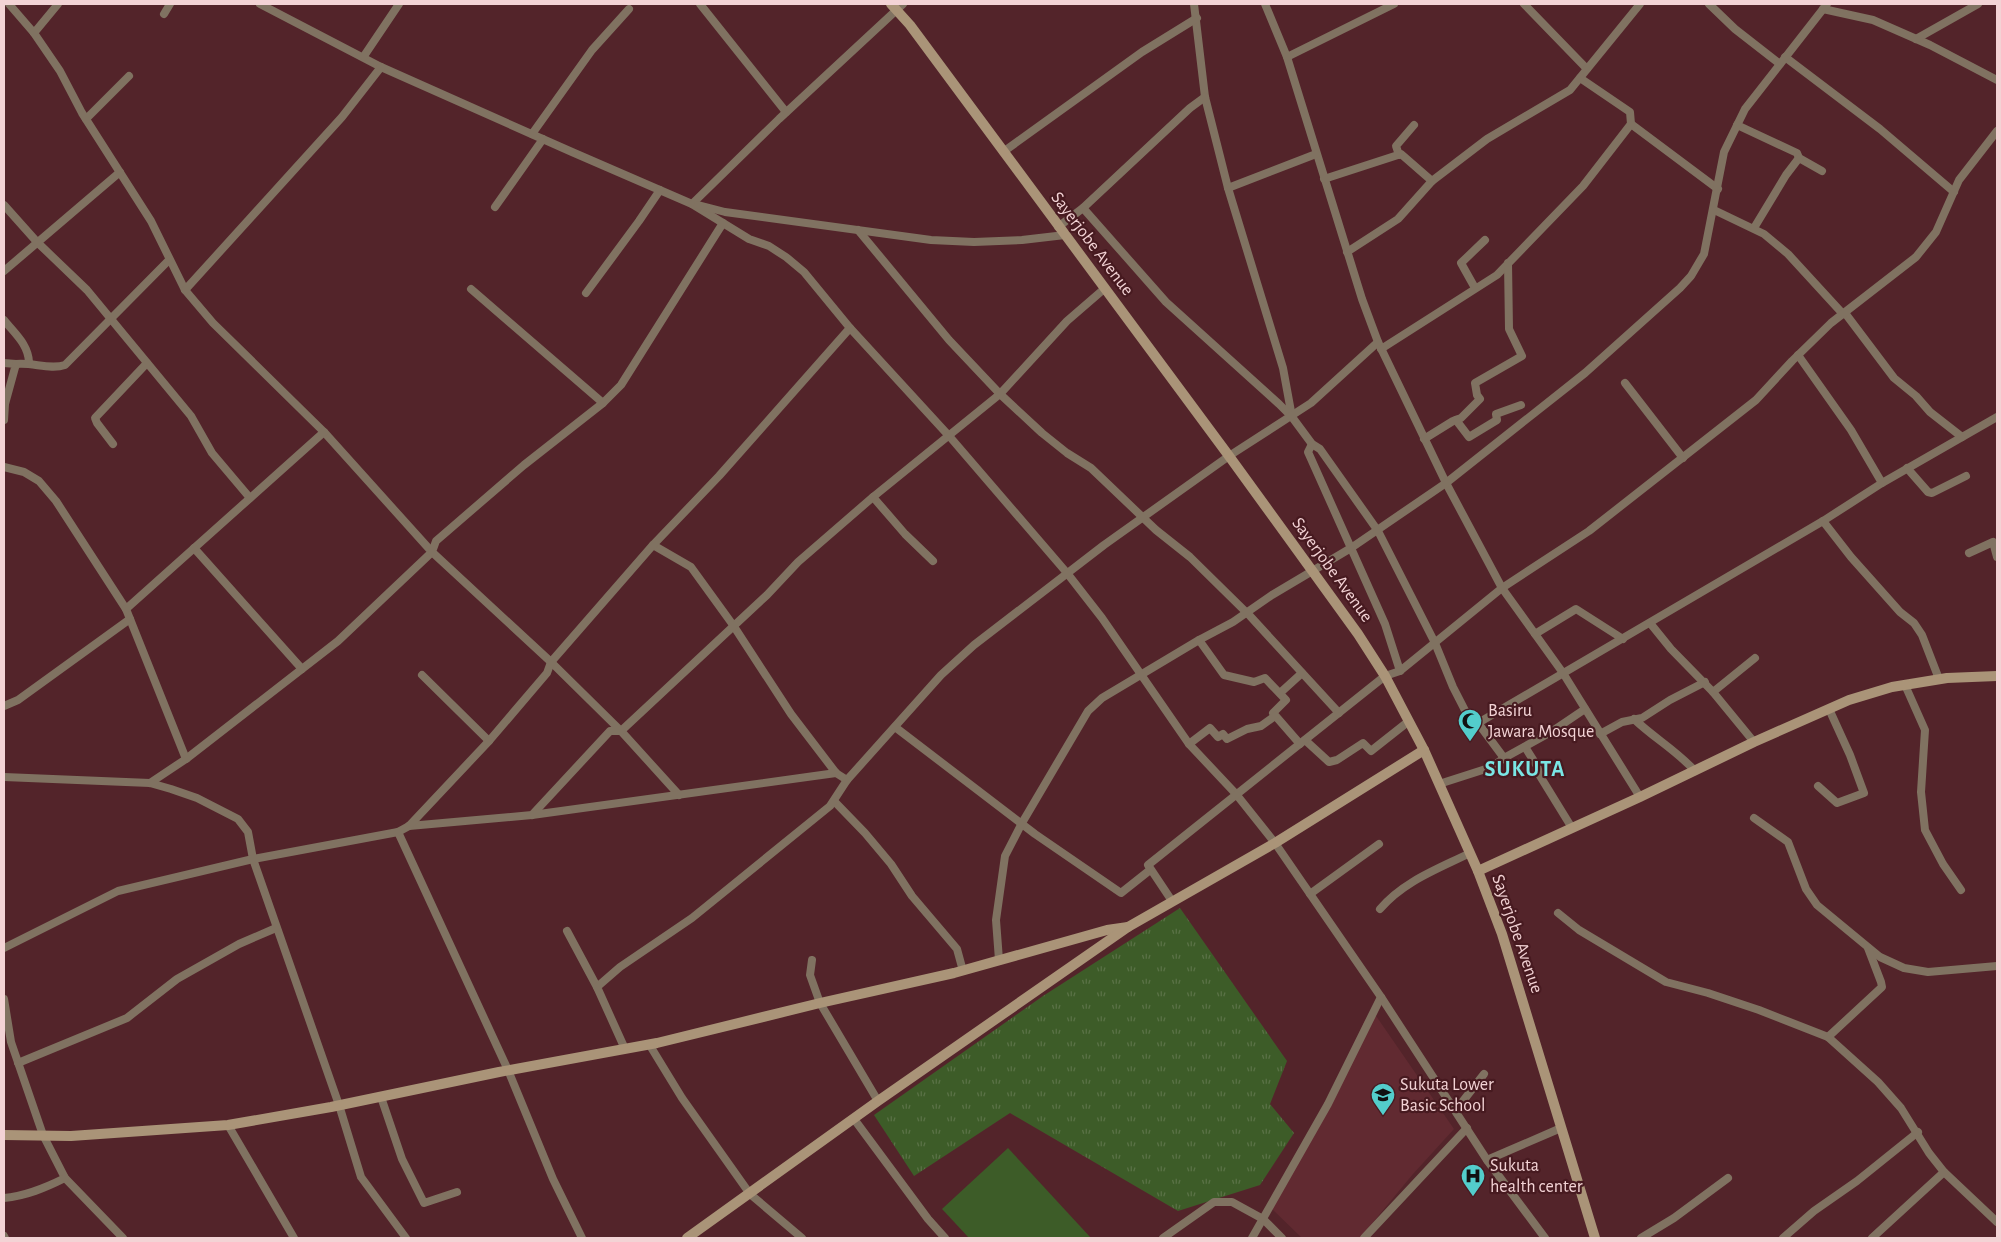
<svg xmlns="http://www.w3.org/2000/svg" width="2001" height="1242" font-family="'Alegreya Sans',sans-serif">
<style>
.built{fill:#612a31}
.park{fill:url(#park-tufts)}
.pitch{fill:#3d5c28}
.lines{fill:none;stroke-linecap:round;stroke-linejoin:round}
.street{stroke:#807261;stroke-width:8}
.secondary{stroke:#aa9478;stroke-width:10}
.labels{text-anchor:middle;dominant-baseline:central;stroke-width:4.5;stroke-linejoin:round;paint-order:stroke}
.street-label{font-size:18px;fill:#f3d3d5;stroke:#471a20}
.poi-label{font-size:18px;fill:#f3d3d5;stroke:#471a20;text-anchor:start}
.district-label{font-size:22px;font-weight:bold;letter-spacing:1px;fill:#7ae6e4;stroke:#471a20}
</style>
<defs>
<pattern id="park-tufts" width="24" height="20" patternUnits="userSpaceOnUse" patternTransform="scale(1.25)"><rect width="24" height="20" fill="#3d5c28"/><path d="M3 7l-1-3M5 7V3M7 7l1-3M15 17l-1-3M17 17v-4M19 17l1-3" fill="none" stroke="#5a7246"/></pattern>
</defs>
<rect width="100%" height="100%" fill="#53242a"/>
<polygon class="built" points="1372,1010 1454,1129 1413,1174 1360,1238 1302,1238 1271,1208 1328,1104 1364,1022"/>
<polygon class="park" points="1180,908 1287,1061 1270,1104 1294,1133 1260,1185 1178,1211 1010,1113 914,1176 874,1115 1043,996"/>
<polygon class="pitch" points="1008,1148 1091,1238 969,1238 942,1209"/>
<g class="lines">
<g class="street">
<polyline points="9,4 34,33 60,71 82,113 151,221 185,290 213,323 324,432 432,552 338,641 186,759 150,783"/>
<polyline points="260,4 381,67 572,152 692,204 749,239 769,246 786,257 804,272 850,328 950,437 1067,573 1102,618 1189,744 1236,794 1275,843 1381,997 1487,1160 1545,1238"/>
<polyline points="700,4 786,112"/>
<polyline points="1194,4 1205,97 1228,188 1283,368 1292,417"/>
<polyline points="1265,4 1287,57 1362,299 1378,342 1446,483 1502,588 1563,673 1640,797"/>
<polyline points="1524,4 1587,69"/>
<polyline points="1709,4 1735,29 1780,64"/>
<polyline points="1823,9 1873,20 1930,45 1997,80"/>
<polyline points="164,14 170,4"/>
<polyline points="34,33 58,4"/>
<polyline points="1916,39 1978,4"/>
<polyline points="364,56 399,4"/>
<polyline points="1287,57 1394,4"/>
<polyline points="1785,57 1880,129 1954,192"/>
<polyline points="86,119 129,76"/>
<polyline points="1631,124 1718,189"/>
<polyline points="1737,125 1797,153 1799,158 1822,171"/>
<polyline points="532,134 592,50 629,9"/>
<polyline points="1003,152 1142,52 1197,18"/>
<polyline points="1399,155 1396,146 1414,125"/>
<polyline points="1324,179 1401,154 1432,181"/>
<polyline points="1228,188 1316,154"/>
<polyline points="692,204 779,119 903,4"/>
<polyline points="4,205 37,242 87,290 191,416 212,453 250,498"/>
<polyline points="698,205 725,212 931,240 974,242 1022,240 1065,235"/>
<polyline points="495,207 543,139"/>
<polyline points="1083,208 1166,302 1279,404 1292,417 1312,444 1320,449 1378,531 1435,643 1453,687 1473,726 1823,521 1882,483 1997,417"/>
<polyline points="1714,210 1764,234 1788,254 1843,314"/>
<polyline points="1058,227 1083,208 1190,108 1205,97"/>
<polyline points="1754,228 1786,175 1799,158"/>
<polyline points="858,230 949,340 1000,394 1042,433 1067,453 1091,468 1156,530 1190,557 1250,616 1339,713"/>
<polyline points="1347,252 1398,219 1432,181 1487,139 1570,90 1640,4"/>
<polyline points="4,271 120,172"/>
<polyline points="1475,288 1461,263 1485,240"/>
<polyline points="471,289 603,403"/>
<polyline points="185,290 342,117 381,67"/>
<polyline points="586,293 639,221 660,190"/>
<polyline points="1845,313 1894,378 1916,396 1930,412 1962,437"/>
<path d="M4,320C15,334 28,344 29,362"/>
<polyline points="1381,349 1497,275 1583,186 1631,124 1630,112 1580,78"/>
<polyline points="1798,355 1851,430 1882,483"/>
<polyline points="4,363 16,364 5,404 4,420"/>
<path d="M16,364C32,362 50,370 65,365L169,260"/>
<polyline points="1625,383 1683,458"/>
<polyline points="1456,420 1469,437 1497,420 1496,414 1521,405"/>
<polyline points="1424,439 1453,421 1461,418 1480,399 1477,395 1475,383 1522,356 1509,329 1508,263"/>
<polyline points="113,444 97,423 95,418 147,363"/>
<polyline points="1312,444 1308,452 1385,624 1400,671"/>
<polyline points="4,467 24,472 39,481 56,501 126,609 186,759"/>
<polyline points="1907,468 1928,492 1932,493 1966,476"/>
<polyline points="873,497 905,534 933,561"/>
<polyline points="1823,521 1851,557 1900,612 1914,623 1922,635 1939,679"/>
<polyline points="653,545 691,567 733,625 791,714 836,773 847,780"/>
<polyline points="194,548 302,669"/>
<polyline points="1969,553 1993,542 1997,557"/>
<polyline points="126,609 324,432"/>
<polyline points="1650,623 1671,649 1713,692 1754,742"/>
<polyline points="1535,634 1576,609 1623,639"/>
<polyline points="1199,640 1224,675 1254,682 1265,678 1286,700 1273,713 1300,744"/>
<polyline points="422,675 489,741"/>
<polyline points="1905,685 1925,730 1921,792 1925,830 1943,864 1961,890"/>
<polyline points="1713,692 1755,658"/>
<polyline points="1280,693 1302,673"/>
<polyline points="4,706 18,700 130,619"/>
<path d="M1634,719C1654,738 1677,751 1695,771"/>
<polyline points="1478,723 1504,758"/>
<polyline points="895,727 1035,834 1121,893 1150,870"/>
<polyline points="1600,734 1622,722 1642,718 1670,700 1705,682"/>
<polyline points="1305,740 1329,762 1337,760 1363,743 1371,751 1409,721"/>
<polyline points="1189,744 1210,728 1218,737 1223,734 1227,739 1247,729 1261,726 1275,716"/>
<polyline points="1525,747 1537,766 1540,776 1572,828"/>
<polyline points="4,777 150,783 171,789 197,798 238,819 248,832 253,859 339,1105 361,1177 406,1238"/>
<polyline points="1439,784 1492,767 1504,758 1551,732 1585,709"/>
<polyline points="1818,786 1837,803 1864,793 1850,755 1829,709"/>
<polyline points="679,795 621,731 551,662 432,552 436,541 524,465 603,403 621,385 723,223"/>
<polyline points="834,801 865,833 891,864 912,896 957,949 963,971"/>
<polyline points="532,815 610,731 621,731 767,595 798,562 873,497 1000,394 1067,321 1104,289"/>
<polyline points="1754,818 1788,842 1806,889 1817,905 1880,957 1904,968 1928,972 1997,966"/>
<polyline points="409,826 532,815 836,773"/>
<polyline points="398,832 508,1070 553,1179 582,1238"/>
<polyline points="1310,894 1379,844"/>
<polyline points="1172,901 1148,865 1385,676 1400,671 1502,588 1589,531 1756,400 1792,361 1831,323 1916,257 1936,232 1959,180 1997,131"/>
<path d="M1380,909C1404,881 1438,869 1470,853"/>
<polyline points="1558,913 1579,930 1666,982 1708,993 1759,1010 1828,1037 1878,1082 1901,1108 1929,1153 1944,1172 1997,1222"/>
<polyline points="567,931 597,987"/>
<polyline points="4,948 118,891 253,859 398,832 409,826 489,741 547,673 551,662 653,545 719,476 850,328"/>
<polyline points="812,960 810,975 820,1003 878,1101"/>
<polyline points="999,960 996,920 1005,856 1022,823 1088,711 1102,698 1199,640 1233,622 1272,595 1351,548 1446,483 1585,373 1680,288 1691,276 1704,254 1724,152 1745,109 1827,4"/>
<polyline points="4,999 11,1042 43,1135 65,1178 123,1238"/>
<polyline points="1828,1037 1882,987 1881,982 1868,948"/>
<polyline points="649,1044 682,1098 750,1194 802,1238"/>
<polyline points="625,1049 597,987 620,967 692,918 830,806 847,780 941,675 974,645 1104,545 1229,456 1311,403 1378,342"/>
<polyline points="18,1063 127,1018 177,979 239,944 276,928"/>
<polyline points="381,1097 402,1159 424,1203 457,1192"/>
<polyline points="1456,1110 1484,1074"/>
<polyline points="854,1119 928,1219 945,1238"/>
<polyline points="228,1125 294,1238"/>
<polyline points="1487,1160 1561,1128"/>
<path d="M4,1198C26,1196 45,1188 65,1178"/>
<polyline points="4,1236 5,1238"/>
<polyline points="1163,1238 1214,1202 1232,1202 1263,1219 1282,1238"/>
<polyline points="1252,1238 1328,1104 1381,997"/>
<polyline points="1364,1238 1467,1128"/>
<polyline points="1641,1238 1674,1218 1728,1178"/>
<polyline points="1783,1238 1814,1211 1857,1181 1918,1132"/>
<polyline points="1872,1238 1944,1172"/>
</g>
<g class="secondary">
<polyline points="891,4 910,25 1229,456 1358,634 1385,676 1424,750 1478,871 1502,934 1595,1238"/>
<polyline points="1478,871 1640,797 1754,742 1849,700 1892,687 1947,678 1997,676"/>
<polyline points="4,1135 71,1136 228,1125 331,1107 499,1072 657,1043 820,1003 954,973 1107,930 1128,927"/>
<polyline points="687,1238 878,1101 1128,927 1275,843 1424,750"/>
</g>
</g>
<defs>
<symbol id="mosque-pin" viewBox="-11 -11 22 30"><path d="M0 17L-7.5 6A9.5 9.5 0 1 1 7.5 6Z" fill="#53cdcb" stroke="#471a20"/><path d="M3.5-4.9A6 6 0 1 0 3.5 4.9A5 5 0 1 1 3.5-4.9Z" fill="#111"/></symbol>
<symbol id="school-pin" viewBox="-11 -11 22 30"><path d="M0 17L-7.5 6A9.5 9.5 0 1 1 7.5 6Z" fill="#53cdcb" stroke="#471a20"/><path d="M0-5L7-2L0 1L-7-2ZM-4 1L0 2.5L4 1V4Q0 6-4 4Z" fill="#111"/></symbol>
<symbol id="hospital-pin" viewBox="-11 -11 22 30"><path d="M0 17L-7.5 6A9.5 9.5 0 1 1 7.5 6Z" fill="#53cdcb" stroke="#471a20"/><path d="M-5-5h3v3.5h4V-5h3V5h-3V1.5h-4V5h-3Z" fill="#111"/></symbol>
</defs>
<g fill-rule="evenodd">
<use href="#mosque-pin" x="1456" y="707" width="28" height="38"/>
<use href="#school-pin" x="1369" y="1081" width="28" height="38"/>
<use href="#hospital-pin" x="1459" y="1162" width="28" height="38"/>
</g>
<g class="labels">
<g class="street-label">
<text transform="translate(1092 244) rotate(53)">Sayerjobe Avenue</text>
<text transform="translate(1332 570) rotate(54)">Sayerjobe Avenue</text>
<text transform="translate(1517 934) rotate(71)">Sayerjobe Avenue</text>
</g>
<g class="poi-label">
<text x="1488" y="711">Basiru<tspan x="1488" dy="21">Jawara Mosque</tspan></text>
<text x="1400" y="1085">Sukuta Lower<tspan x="1400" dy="21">Basic School</tspan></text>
<text x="1490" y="1166">Sukuta<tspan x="1490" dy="21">health center</tspan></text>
</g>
<g class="district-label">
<text x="1525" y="769">SUKUTA</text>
</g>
</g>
<rect width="2001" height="1242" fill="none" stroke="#f3d3d5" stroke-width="10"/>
</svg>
